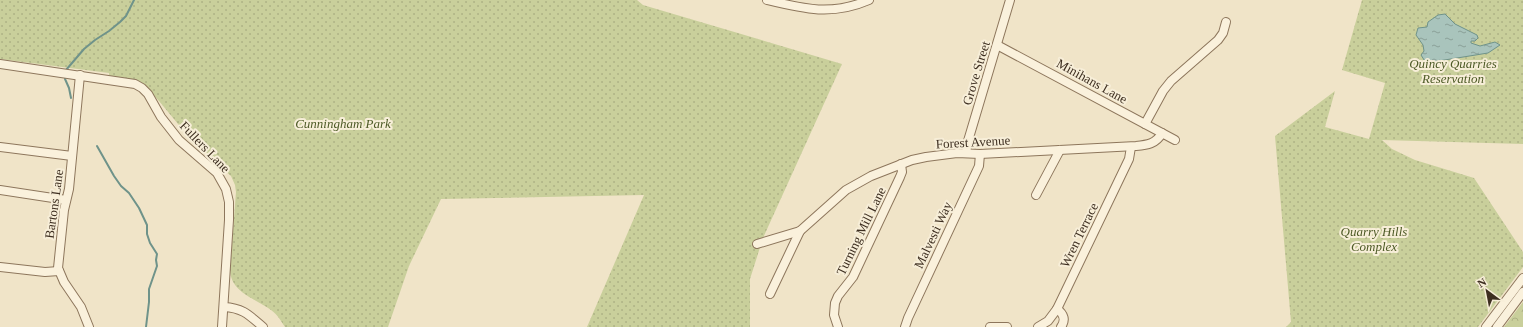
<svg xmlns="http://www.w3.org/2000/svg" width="1523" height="327" font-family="'Times New Roman',serif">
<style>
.forest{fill:url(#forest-crowns)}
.park{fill:url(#park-dots)}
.water{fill:url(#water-ripples);stroke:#6f938a}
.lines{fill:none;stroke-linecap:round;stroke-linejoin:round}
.stream{stroke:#6f938a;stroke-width:2}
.minor-casing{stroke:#8d765c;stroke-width:10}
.minor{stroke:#faf1dc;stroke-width:8}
.labels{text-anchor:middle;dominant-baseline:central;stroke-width:4;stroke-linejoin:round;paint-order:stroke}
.park-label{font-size:13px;font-style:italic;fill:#4d5a26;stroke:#f7eed8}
.street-label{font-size:13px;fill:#3d2e20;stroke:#f7eed8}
</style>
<defs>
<pattern id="forest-crowns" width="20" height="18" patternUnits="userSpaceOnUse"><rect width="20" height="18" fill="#c9cf9b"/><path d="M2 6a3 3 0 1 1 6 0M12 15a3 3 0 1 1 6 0" fill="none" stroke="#aeb285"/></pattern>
<pattern id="park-dots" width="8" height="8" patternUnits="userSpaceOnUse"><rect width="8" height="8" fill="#c9cf9b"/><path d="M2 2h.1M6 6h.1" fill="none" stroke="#aeb285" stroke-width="1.8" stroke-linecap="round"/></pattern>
<pattern id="water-ripples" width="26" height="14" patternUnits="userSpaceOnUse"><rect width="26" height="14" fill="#a9c4bc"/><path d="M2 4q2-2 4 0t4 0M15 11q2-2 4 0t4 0" fill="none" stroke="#8ba098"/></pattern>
</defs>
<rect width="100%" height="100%" fill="#f0e4c8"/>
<polygon class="forest" points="1523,302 1523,327 1504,327"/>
<g class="park">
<path d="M0,0H637L643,5L842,64L763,238L750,279V327H587L644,195L441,199L409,266L388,327H285C281,321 277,314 271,310C255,298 231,293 230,270L236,192L235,185L231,176L219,166L178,124L159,101L142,83L132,79L109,77V73L0,59Z"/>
<polygon points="1362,0 1523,0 1523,144 1382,140 1392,149 1415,160 1474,178 1523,252 1523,267 1478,327 1286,327 1291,322 1275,136 1335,91 1325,127 1369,139 1385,83 1342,70"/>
</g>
<polygon class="water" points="1445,14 1455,24 1477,35 1478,38 1475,41 1471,41 1471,43 1480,46 1495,42 1500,45 1488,53 1426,63 1421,55 1424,51 1423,45 1416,35 1418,28 1427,27 1428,22 1438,15"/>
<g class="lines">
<g class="stream">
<polyline points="66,70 84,49 95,40 109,31 120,22 126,16 134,0"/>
<polyline points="65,79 69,88 71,98"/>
<polyline points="97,146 114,176 121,186 129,193 139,208 147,225 147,234 150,243 157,254 156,260 157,266 149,289 149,302 146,327"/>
</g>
<defs>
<g id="minor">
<path d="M767,0C804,9 832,16 869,0"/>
<polyline points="997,45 1175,140"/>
<polyline points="0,64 135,84 142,88 148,94 161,117 179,140 217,173 226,189 229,202 229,220 222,327"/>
<polyline points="80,75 69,189 64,210 58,268 64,282 81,307 89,327"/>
<polyline points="1145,124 1163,91 1171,81 1218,40 1223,33 1226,22"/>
<polyline points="0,147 72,156"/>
<polyline points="966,153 968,141 1010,0"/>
<polyline points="0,190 66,200"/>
<polyline points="1036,195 1060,150"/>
<path d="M757,244L800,231L846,190L871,176L912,160L926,157L957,153L980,154L1136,146C1147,145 1156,144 1162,133"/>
<polyline points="0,267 45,272 59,271"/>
<polyline points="770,294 800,231"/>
<path d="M224,307C243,308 249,315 263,327"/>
<path d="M1057,309C1064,314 1066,320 1061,327"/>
<polyline points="838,327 834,315 835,303 838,296 853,277 900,177 902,172 901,164"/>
<polyline points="905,327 908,318 979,166 980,154"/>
<polyline points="990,327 1007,327"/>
<polyline points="1038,327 1048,321 1057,309 1129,159 1131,147"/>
<polyline points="1486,327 1523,278"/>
<polyline points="1497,327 1523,292"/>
</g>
</defs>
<use href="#minor" class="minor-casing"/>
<use href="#minor" class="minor"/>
</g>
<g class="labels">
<g class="park-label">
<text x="1453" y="63">Quincy Quarries<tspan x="1453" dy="15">Reservation</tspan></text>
<text x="343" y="123">Cunningham Park</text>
<text x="1374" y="231">Quarry Hills<tspan x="1374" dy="15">Complex</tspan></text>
</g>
<g class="street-label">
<text transform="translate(976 73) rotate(-73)">Grove Street</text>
<text transform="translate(1092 81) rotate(29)">Minihans Lane</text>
<text transform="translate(973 142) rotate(-3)">Forest Avenue</text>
<text transform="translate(205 147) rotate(46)">Fullers Lane</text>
<text transform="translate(54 204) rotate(-82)">Bartons Lane</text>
<text transform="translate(861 231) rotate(-64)">Turning Mill Lane</text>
<text transform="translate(933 235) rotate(-65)">Malvesti Way</text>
<text transform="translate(1079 235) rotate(-64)">Wren Terrace</text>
</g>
</g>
<g transform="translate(1487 291) rotate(328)" stroke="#f7eed8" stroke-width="3" paint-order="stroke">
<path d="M0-3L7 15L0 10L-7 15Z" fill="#3d2e20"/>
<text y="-6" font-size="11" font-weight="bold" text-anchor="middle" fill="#3d2e20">N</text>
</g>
</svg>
